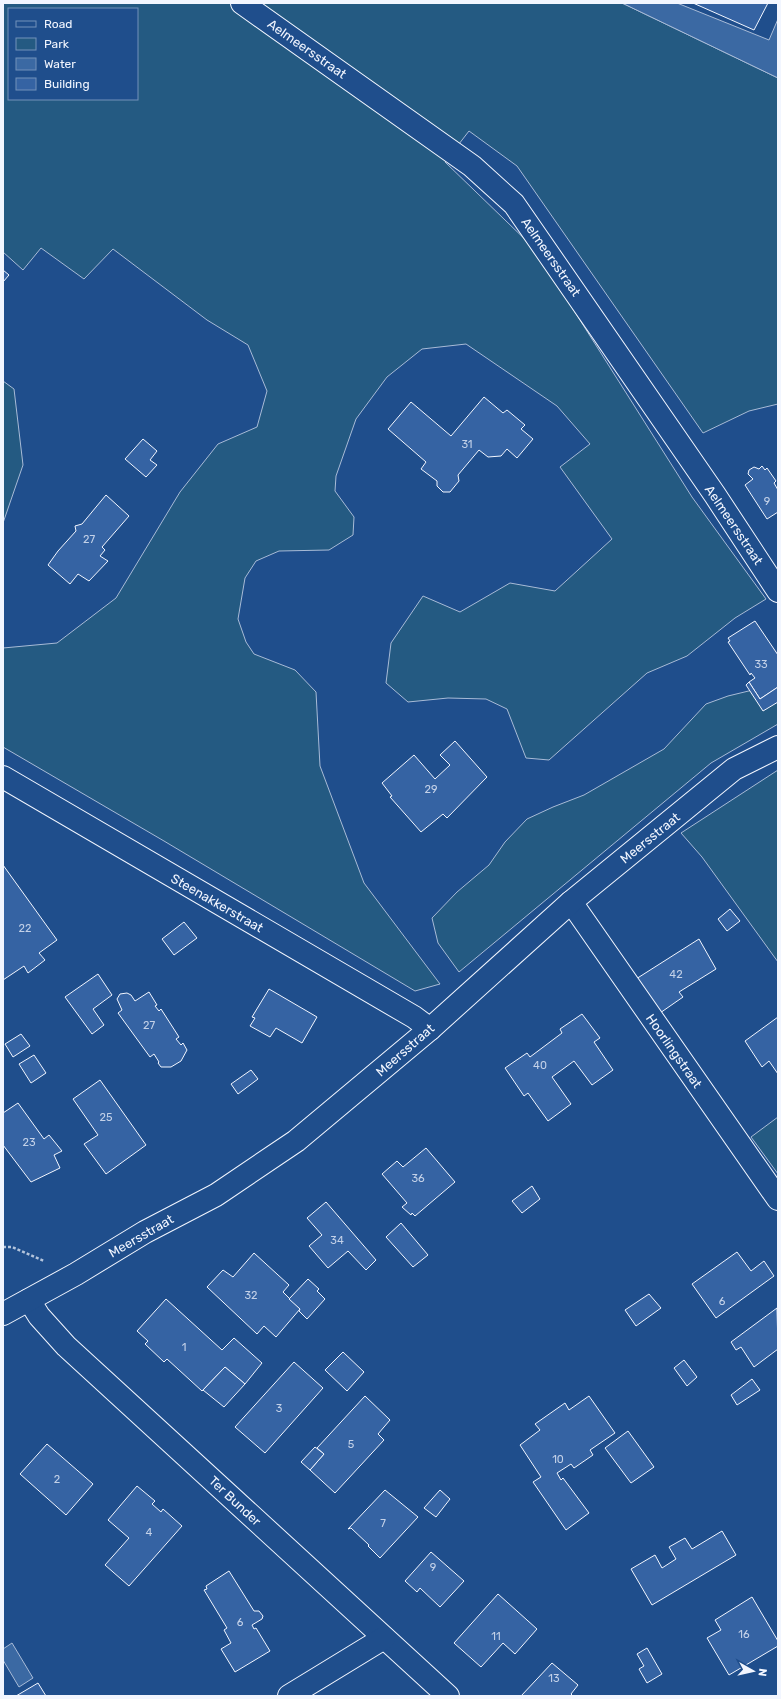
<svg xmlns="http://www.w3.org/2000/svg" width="781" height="1699" font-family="Rubik,sans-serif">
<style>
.green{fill:#245a82;stroke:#a8bbd7;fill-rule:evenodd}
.water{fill:#3b69a3;stroke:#a8bbd7}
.building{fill:#3563a3;stroke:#f2f6ff}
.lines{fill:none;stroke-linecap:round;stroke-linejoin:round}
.street-casing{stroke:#f2f6ff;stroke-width:24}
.secondary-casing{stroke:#f2f6ff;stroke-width:24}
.path{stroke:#b3c4dc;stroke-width:2.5;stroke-dasharray:3 2;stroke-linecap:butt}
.street{stroke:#1f4e8c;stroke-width:22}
.secondary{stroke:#1f4e8c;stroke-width:22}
.labels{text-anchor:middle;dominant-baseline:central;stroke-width:3;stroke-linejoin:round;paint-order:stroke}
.number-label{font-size:11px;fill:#c3d1e8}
.street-label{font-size:13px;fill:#f2f6ff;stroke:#1f4e8c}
</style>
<rect width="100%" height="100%" fill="#1f4e8c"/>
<g class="green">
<path d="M3,3H622L778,78V404L749,411L703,433L517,166L469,131L445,162L535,249L692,497L766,599L735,618L687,656L647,673L549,760L526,758L507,709L486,699L448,698L408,702L386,683L391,643L423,596L460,612L510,583L555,591L612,539L560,467L590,444L557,406L466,344L422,349L387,377L356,419L336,476L335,491L354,517L353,535L329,550L279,551L256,561L245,578L238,619L246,642L254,654L295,670L316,692L320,766L364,883L440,984L415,991L164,841L3,747V648L57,643L116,598L180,492L218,444L257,427L267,391L248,345L207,320L113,249L84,279L41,248L23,270L3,252ZM9,9H137V99H9Z"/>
<polygon points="3,381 14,389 23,465 3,523"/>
<polygon points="778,679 778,724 711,763 459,972 438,943 432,918 457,892 489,865 505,842 527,819 553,807 584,795 664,749 706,704 728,696 761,688"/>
<polygon points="778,770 778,962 702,857 681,833"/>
<polygon points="778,1117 778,1174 751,1137"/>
</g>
<g class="water">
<polygon points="622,3 677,3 769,40 778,19 778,78"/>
<polygon points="12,1643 33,1678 19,1687 3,1660 3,1649"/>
</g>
<g class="building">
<polygon points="693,3 768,3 754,30"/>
<polygon points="3,270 9,275 3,282"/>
<polygon points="484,397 503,413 507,410 525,425 521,429 533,439 517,458 507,449 501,456 488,457 479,450 458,475 459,481 450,492 443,492 437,486 437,481 421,469 426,462 388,429 411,402 451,436"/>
<polygon points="143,439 157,451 150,460 157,465 146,477 125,459"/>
<polygon points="762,466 765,470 767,468 776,481 774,483 778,490 778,512 767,519 745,485 753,479 748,474 749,470 754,467 759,469"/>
<polygon points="106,495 129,516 102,547 105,550 100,556 108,561 89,581 78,574 70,584 48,565 58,551 76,531 75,526 82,524"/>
<polygon points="755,621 778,655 778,687 760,699 749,682 755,678 751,673 750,675 728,642 730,641 728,638"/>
<polygon points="749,682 760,699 778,687 778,702 763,711 746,685"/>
<polygon points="455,741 487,777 447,818 443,814 421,832 390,797 392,796 382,783 414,755 435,779 450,765 440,755"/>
<polygon points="3,865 57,940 39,953 45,960 28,973 24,966 3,980"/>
<polygon points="730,909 740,921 727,931 718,919"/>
<polygon points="184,922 197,938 174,955 162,939"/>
<polygon points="699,939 716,969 679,992 683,997 660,1013 636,979"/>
<polygon points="98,974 112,995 93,1009 104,1025 92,1034 65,997"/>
<polygon points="269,989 317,1017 302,1043 276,1028 270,1037 250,1026 255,1018 252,1017"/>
<polygon points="149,992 157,1005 155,1006 159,1011 161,1009 179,1037 176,1039 181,1045 183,1043 187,1050 181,1061 171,1067 161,1067 158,1063 159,1062 154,1054 150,1057 118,1013 122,1010 117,999 120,994 127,993 131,995 135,1001"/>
<polygon points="582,1014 600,1038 594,1042 613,1070 592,1085 574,1061 552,1077 571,1104 548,1121 528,1093 524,1096 505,1068 527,1053 530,1057 562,1033 560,1029"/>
<polygon points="778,1017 778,1074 769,1061 762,1067 745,1041"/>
<polygon points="21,1034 30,1046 13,1057 5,1044"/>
<polygon points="34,1055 46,1073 31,1083 19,1064"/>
<polygon points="251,1070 258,1079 238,1094 231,1084"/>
<polygon points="100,1080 146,1145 106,1174 84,1144 98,1135 73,1099"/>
<polygon points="18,1103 44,1139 49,1135 62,1151 54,1155 60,1168 31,1182 3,1145 3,1113"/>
<polygon points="426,1148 455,1182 415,1216 412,1213 411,1215 402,1207 407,1203 382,1174 397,1161 403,1167"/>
<polygon points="532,1186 540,1199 522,1213 512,1201"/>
<polygon points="326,1202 376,1260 366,1270 348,1251 328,1268 309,1246 322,1235 307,1218"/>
<polygon points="401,1223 428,1255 413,1267 386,1237"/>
<polygon points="737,1252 751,1271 764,1261 774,1276 716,1318 692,1284"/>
<polygon points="254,1253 289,1285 283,1292 300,1309 276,1337 264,1326 257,1334 207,1287 223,1270 233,1277"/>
<polygon points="308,1279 319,1289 317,1291 325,1299 307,1319 299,1311 300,1309 289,1299"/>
<polygon points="649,1294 661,1308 636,1326 625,1310"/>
<polygon points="166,1299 222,1350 234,1338 262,1363 245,1384 225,1367 202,1391 167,1359 164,1362 145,1344 148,1341 137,1331"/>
<polygon points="777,1308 778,1349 754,1367 741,1347 736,1350 731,1342"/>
<polygon points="343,1352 364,1372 347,1391 325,1370"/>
<polygon points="684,1360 697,1377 687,1386 674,1368"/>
<polygon points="294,1362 323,1388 265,1453 235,1427"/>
<polygon points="225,1367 245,1384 224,1407 203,1390"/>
<polygon points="752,1379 760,1390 737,1405 731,1395"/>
<polygon points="365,1396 390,1420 378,1434 384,1440 335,1493 310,1470 324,1454 317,1448"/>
<polygon points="589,1396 615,1433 590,1450 593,1455 574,1468 571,1464 557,1473 561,1480 563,1478 589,1513 566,1530 533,1482 541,1477 520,1445 540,1430 535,1424 565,1403 569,1410"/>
<polygon points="628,1431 654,1467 631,1483 605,1448"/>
<polygon points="47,1444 93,1484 66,1515 20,1474"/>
<polygon points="315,1447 324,1454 310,1470 301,1462"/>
<polygon points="137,1486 155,1501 152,1504 161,1512 163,1509 182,1526 129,1586 105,1565 129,1538 108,1520"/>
<polygon points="385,1490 418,1517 380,1558 368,1546 369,1545 351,1528 348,1529"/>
<polygon points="440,1490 450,1499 436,1517 424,1508"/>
<polygon points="722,1531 736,1555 652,1605 631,1569 655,1555 662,1568 676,1559 669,1547 685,1538 692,1549"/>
<polygon points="431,1552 464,1581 440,1607 420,1588 417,1592 405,1581"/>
<polygon points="229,1571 254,1611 259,1611 263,1616 262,1619 252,1625 254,1629 256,1628 270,1651 235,1672 221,1649 231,1643 224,1630 227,1628 204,1590 207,1589 206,1586"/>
<polygon points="498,1594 537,1629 515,1654 503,1643 481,1667 454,1643"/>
<polygon points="752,1597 778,1641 778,1646 729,1675 707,1638 721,1630 715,1620"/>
<polygon points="647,1648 662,1674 647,1683 639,1669 644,1666 637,1654"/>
<polygon points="552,1663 578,1685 571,1694 573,1696 521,1696"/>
<polygon points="38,1683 46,1696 16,1696"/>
</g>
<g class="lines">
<defs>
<g id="street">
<polyline points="3,777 414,1017 430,1029"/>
<polyline points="571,902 778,1199"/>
<polyline points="29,1300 39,1316 66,1346 448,1696"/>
<polyline points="289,1696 384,1638"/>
</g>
<g id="secondary">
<polyline points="242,3 472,166 514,204 715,495 778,591"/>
<polyline points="3,1314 76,1274 145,1232 216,1195 296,1141 430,1029 571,902 734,769 778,747"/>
</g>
</defs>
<use href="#street" class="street-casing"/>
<use href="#secondary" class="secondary-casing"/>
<polyline class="path" points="3,1247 12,1247 44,1261"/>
<use href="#street" class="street"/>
<use href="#secondary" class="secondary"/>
</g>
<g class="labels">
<g class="number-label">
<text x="467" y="444">31</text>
<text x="767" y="501">9</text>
<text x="89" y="539">27</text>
<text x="761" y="664">33</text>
<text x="431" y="789">29</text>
<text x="25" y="928">22</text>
<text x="676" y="974">42</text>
<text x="149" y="1025">27</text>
<text x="540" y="1065">40</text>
<text x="106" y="1117">25</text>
<text x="29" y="1142">23</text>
<text x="418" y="1178">36</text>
<text x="337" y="1240">34</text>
<text x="251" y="1295">32</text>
<text x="722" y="1301">6</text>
<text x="184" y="1347">1</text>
<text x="279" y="1408">3</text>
<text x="351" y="1444">5</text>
<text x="558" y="1459">10</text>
<text x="57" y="1479">2</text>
<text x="383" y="1523">7</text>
<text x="149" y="1532">4</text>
<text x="433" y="1567">9</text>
<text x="240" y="1622">6</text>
<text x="744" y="1634">16</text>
<text x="496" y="1636">11</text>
<text x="554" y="1678">13</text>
</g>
<g class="street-label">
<text transform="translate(307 49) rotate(35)">Aelmeersstraat</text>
<text transform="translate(551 257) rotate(55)">Aelmeersstraat</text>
<text transform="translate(734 525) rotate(56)">Aelmeersstraat</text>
<text transform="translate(650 838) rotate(-39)">Meersstraat</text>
<text transform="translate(217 903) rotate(30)">Steenakkerstraat</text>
<text transform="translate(405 1050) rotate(-41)">Meersstraat</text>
<text transform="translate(674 1051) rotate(55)">Hoorlingstraat</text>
<text transform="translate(141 1236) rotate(-30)">Meersstraat</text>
<text transform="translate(235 1501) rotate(43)">Ter Bunder</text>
</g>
</g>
<rect width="781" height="1699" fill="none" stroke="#f2f6ff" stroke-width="8"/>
<rect x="8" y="8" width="130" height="92" fill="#1f4e8c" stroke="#7391ba"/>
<rect x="16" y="21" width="20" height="6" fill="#1f4e8c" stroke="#7391ba"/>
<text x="44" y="28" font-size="12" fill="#f2f6ff">Road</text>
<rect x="16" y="38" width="20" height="12" fill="#245a82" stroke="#7391ba"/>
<text x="44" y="48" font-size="12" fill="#f2f6ff">Park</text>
<rect x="16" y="58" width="20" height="12" fill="#3b69a3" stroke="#7391ba"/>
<text x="44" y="68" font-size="12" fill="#f2f6ff">Water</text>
<rect x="16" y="78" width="20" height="12" fill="#3563a3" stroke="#7391ba"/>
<text x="44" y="88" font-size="12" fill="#f2f6ff">Building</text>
<g transform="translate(753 1671) rotate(98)" stroke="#1f4e8c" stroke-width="3" paint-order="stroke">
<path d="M0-3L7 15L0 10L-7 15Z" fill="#f2f6ff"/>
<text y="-6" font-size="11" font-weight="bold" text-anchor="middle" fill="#f2f6ff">N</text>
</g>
</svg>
